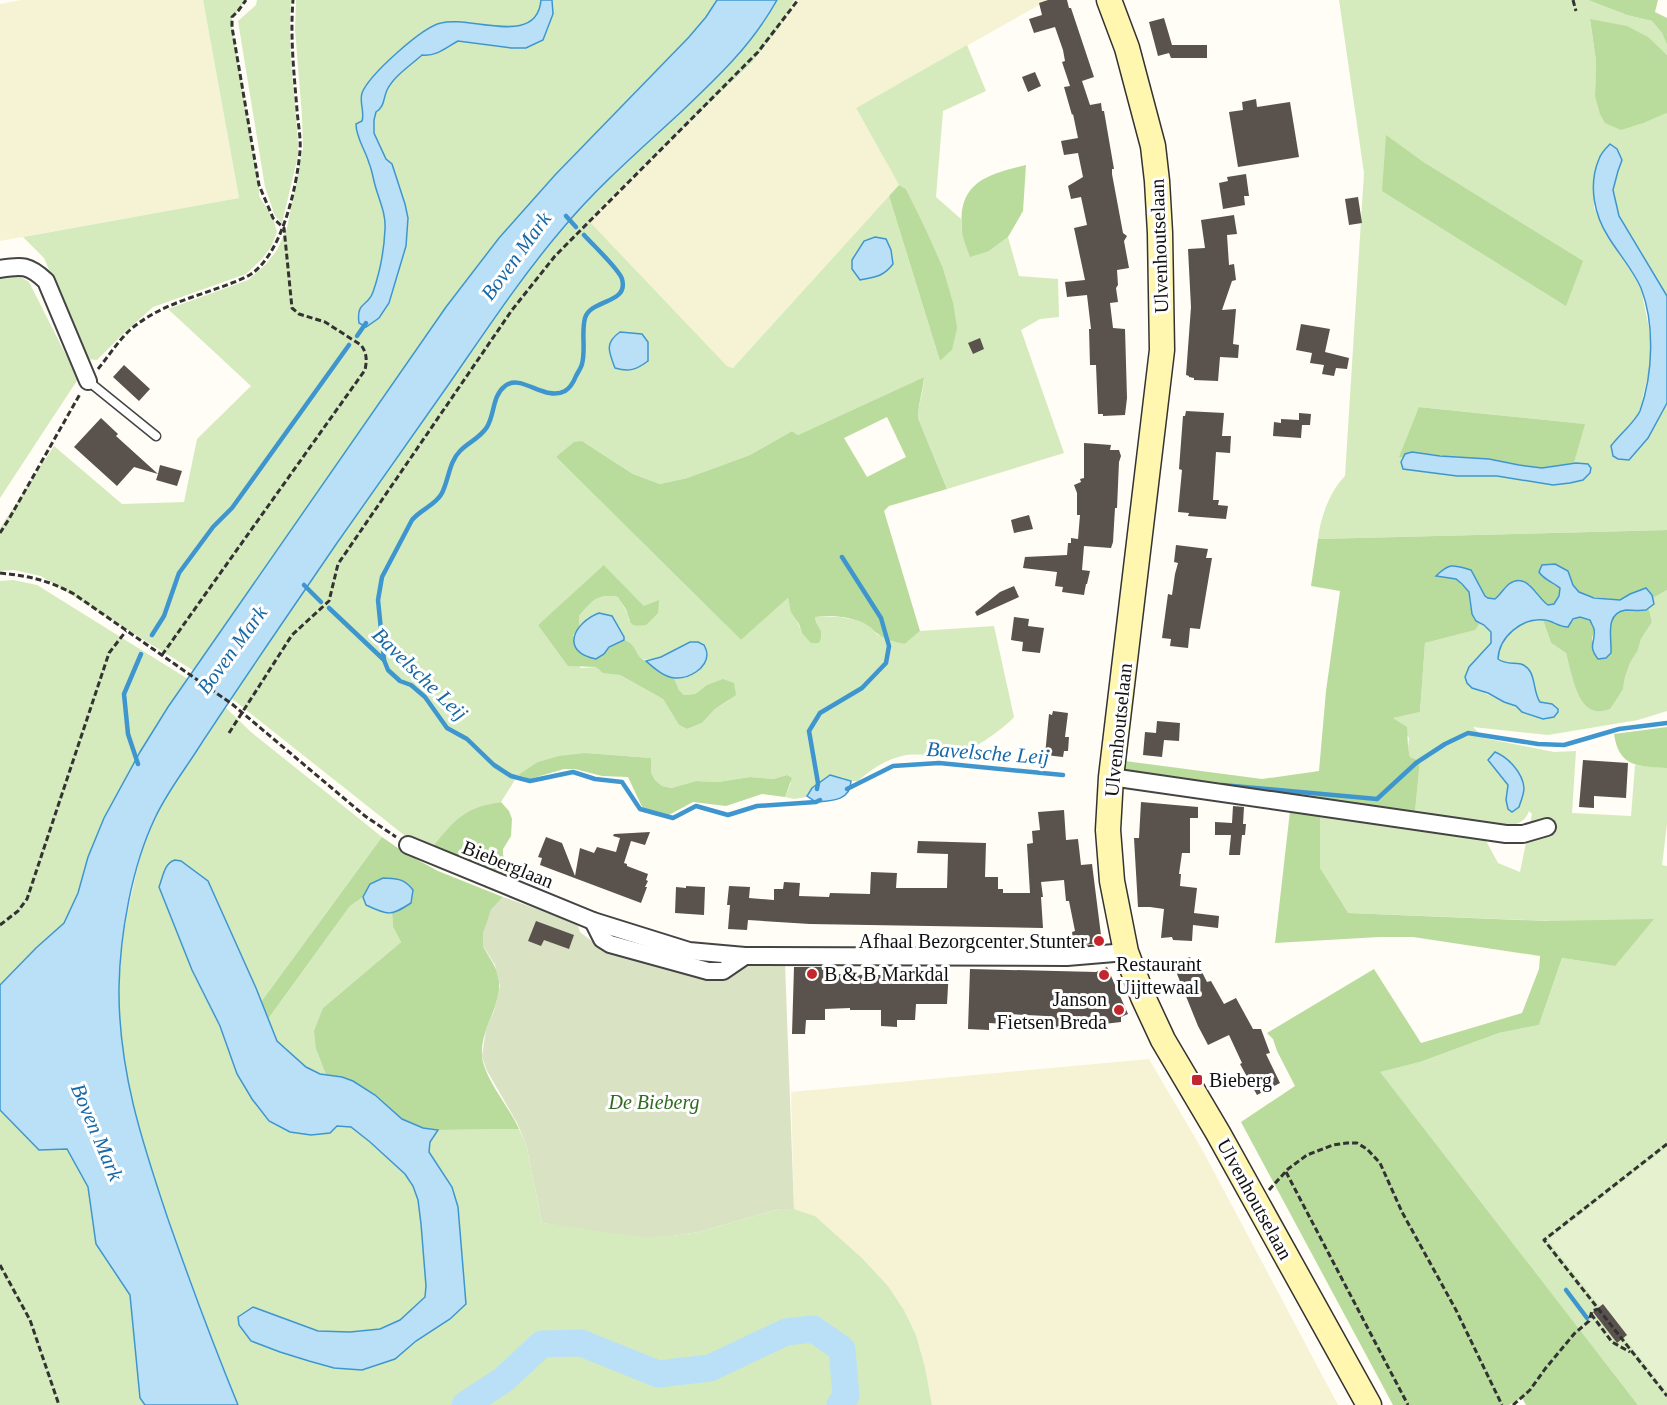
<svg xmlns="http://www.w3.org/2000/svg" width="1667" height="1405" font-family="Georgia,serif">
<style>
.farmland{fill:#f6f3d4}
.green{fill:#d5ebbd;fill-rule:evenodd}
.forest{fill:#b9dc9c;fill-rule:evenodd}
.cemetery{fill:#d9e3c4}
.pitch{fill:#e6f2cf}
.water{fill:#b9e0f7;stroke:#3f96cf;stroke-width:1.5}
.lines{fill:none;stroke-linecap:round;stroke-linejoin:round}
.stream{stroke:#3f96cf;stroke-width:4.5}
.river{stroke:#b9e0f7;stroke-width:27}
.building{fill:#5a524d}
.lane-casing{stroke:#444;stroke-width:11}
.street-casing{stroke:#444;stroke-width:20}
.secondary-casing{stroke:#333;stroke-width:27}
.path{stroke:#333;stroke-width:3;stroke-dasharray:6 3;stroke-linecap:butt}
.lane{stroke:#fff;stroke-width:8}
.street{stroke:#fff;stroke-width:16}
.secondary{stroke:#fff6b0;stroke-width:24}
.poi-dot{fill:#c4262e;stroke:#fff;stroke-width:2}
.labels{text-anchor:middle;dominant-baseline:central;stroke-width:6;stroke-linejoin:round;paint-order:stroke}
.street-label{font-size:20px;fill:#111;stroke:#fff}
.poi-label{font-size:20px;fill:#111;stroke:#fff;text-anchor:start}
.park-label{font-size:20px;font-style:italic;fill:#2f6b1f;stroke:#fff}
.water-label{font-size:21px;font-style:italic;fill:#1768a6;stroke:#fff}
</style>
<rect width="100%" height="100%" fill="#fffdf5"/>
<g class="farmland">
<polygon points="21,0 203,0 239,198 0,241 0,4"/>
<polygon points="794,0 1048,0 856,108 899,185 733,368 727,366 589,221 604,204 752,64 779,28"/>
<polygon points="1149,1059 1203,1151 1338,1405 932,1405 925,1367 916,1335 904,1310 888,1286 862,1258 815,1216 794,1209 791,1092"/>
</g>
<g class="green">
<polygon points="203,0 246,0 238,11 232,17 232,27 259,185 259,196 273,218 277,232 271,247 261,260 246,274 153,307 122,335 97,360 87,359 44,258 23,237 239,198"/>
<path d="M257,0H291C287,47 295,94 298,141V156L282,223L275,216L265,187L238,21L256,5Z"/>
<polygon points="296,0 717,0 706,17 689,37 499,238 446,307 194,671 41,576 14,570 0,571 0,528 54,446 122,504 184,502 197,439 251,386 168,309 248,280 266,264 277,250 287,228 303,148 302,116 295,30"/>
<path d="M777,0H794L779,28L752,63L604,204L589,221L727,366L733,368L889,196L940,361L952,350L953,302L943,268L906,189L899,185L856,108L967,45L986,91L943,111L936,197L961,219L962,231L989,251L1008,237L1019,276L1058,279L1059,317L1040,319L1021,330L1064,453L947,489L918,418C918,404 924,391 924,377L798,435L792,431L750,455L687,478L660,484L633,474L582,441L556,457L741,640L788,598C791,612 797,619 802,633L821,631L816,622L815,617H840L856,620L868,625L878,635L905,644L920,631L994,626L1014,717C1005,728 967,754 955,756C938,758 919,752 902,756C885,760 870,770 858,781H849L842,777L812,788L806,797L794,799L785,797L791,783L787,775L773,779L750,777L718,782L696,781L673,788L662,786L655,780L651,773V758L586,753L518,775L501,802L487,805L452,826L430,850L409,839L231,698L252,666L513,290L568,222L768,16ZM605,566L644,606L629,621L628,614L618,597C597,593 592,601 579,616V627L588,617L612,616L624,637V640C635,644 636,656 643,659C654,664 687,646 698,642L704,645L708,653L686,678H674L679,690L684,695L695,694L707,685L729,700L715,709L702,723L687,729L679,725L663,699L620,675L599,670L597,667L581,668L538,625Z"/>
<path d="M1339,0H1588L1627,15L1652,21L1662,33L1667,45V55L1662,51L1590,20L1596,61L1595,96L1646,122L1667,113V296C1651,270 1614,221 1614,192C1613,181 1618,169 1622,160L1610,144L1599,158L1594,208L1607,235L1631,272L1641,289L1651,338L1649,371L1639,413L1611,446L1612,456L1618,459L1648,438L1667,403V530L1318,539C1320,518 1330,491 1345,476L1364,173ZM1386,136L1425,163L1566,305ZM1420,407L1584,424L1574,463L1588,464L1523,480L1497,476H1457L1401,462L1404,457H1400Z"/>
<polygon points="0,273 16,274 29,282 78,379 0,498"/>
<polygon points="13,580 37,585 188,679 140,752 104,818 88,857 78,893 64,923 36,948 0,985 0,581"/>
<path d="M1667,590V711L1638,720L1548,735L1473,727L1484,738L1554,752L1576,751L1572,813L1631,816L1635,765L1667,768V824L1662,865L1667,866V1405H1638L1379,1072L1420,1062L1499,1033L1539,1025L1562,958L1615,966L1551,921L1347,913L1320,868V815L1484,837L1498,863L1520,872L1532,814L1529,811C1526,819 1522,822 1513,825L1415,812L1420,761L1410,757L1408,747L1409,738L1392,718L1420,712L1425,643L1474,630L1480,623L1491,632V642L1482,653L1472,688C1484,692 1493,697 1504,702C1508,704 1513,705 1517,707C1529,715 1539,720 1554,717L1552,704L1540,702L1521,664L1504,663L1498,659L1499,649L1501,643L1519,625L1531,620H1543L1551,643L1566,653L1572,671L1623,689L1625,677L1630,663L1638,650L1641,639L1652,622L1649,609L1653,604V598ZM1521,775L1524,789L1519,807L1506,800L1508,785Z"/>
<path d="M225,707L251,732L382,837L261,1002L256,988L165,867V874L159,888L192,970L220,1026L237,1074L252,1099L269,1121L290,1132L337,1126L351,1127L387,1157L405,1174L413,1186L418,1200L421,1224L426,1286L425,1297L400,1320L380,1329L350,1332L318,1331L253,1307L239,1325L251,1341L395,1359L416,1341L450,1319L466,1304L458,1207L452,1187L429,1152L430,1142L438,1130L519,1129L526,1144L542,1223L673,1236L699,1232L779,1209H794L815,1216L862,1258L888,1286L904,1310L916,1335L925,1367L932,1405H238C211,1337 186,1269 162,1200C144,1147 124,1089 120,1033C117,984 121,935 133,888C138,864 144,841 154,819C166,792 185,770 201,746C209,733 217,720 225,707Z"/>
<path d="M363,897L366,905L389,914L392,913L393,927L401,942L323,1008L316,1049L326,1075C310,1073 288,1054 278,1042C273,1036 271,1026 268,1019L350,906Z"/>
<polygon points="0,1110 39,1150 67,1149 88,1187 96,1244 130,1295 140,1398 145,1405 0,1405"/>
</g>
<g class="forest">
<polygon points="1588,0 1658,0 1655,12 1667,18 1667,45 1662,33 1652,21 1627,15"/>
<polygon points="1590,19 1627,26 1648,37 1667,55 1667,113 1646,122 1621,130 1605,123 1600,114 1595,96 1596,61"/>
<polygon points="1386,135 1425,163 1583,261 1566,306 1382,191"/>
<path d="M1026,165L1023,211L1008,237L989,251L970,257C967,248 962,238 962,229C957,182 988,174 1026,165Z"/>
<polygon points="899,185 906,189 925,228 943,268 953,302 957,328 952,350 940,361 889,196"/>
<path d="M924,377C923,391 918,404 918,418L947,489L889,506L884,511L920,631L905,644C896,642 885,640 878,634C874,632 871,627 867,625C852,616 832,615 815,617L816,622L821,631V638L819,643H811L802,633L799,624L791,612L788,598L741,640L556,457L574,442L582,441L633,474L660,484L687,478L750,455L792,431L798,435ZM887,417L906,457L867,477L844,438Z"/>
<polygon points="1419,407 1585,424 1574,463 1542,468 1412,452 1405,454 1404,457 1399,457"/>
<polygon points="1667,530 1667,590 1653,598 1652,595 1630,594 1620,600 1586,596 1579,592 1573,585 1568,571 1543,577 1553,581 1560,588 1559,596 1554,605 1547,605 1542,601 1529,584 1502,592 1495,599 1488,598 1485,596 1471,570 1437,576 1456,579 1469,592 1470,604 1476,621 1480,623 1475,630 1425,643 1420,712 1393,718 1407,727 1408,747 1410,757 1420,761 1415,812 1123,773 1125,761 1262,779 1319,771 1326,691 1340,591 1311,586 1318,539"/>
<path d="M604,565L644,606L659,600L658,613L646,625C633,626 631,627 628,615C627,609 621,603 618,597C597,593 592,601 579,616V627L573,636L604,654C609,646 615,643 624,640C634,643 634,650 640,657C643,660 646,661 649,663C657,669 664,675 674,678L679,690L684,695L695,694L707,685L723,679L734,683L736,695L715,709L702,723L687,729L679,725L663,699L620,675L603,673L596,667L568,666L538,625Z"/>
<path d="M1649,609L1652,622L1641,639L1638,650L1630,663L1625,677L1623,689L1610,709C1606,710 1600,712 1596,711C1576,708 1571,669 1566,653L1551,643L1543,620C1552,621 1559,627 1568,627C1574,617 1579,616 1590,620L1594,630L1592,639L1598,659L1606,658L1611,653C1612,638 1604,613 1626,610C1632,610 1639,611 1646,610Z"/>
<path d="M1667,727V768C1639,766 1619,768 1614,734Z"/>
<polygon points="586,753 651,758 651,773 655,780 662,786 672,788 696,781 718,782 750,777 773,779 787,775 792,778 785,797 762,794 726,806 693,802 667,816 653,815 644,811 628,777 602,776 575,769 564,769 530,779 518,775 538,762 559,756"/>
<path d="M501,802L509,811L512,819L511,836L503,849V855L513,871V884L430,850C441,837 453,820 468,812C478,806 490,804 501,802Z"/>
<polygon points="1290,811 1320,815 1320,868 1348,913 1547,921 1654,919 1615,966 1562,958 1539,1025 1499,1033 1420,1062 1380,1072 1638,1405 1526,1405 1522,1398 1509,1405 1393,1405 1241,1122 1295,1086 1277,1051 1273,1039 1267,1033 1374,969 1421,1043 1522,1013 1539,969 1540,956 1413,937 1379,937 1275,943"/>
<path d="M382,837L405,853L438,871L503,897L491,910L483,946C488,956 495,964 498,975C505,1003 480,1027 482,1055C483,1077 510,1108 519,1129L438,1130L423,1128L402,1119L375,1095L353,1081L342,1077L326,1075L316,1049L314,1031L323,1008L401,942L393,927L392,913H396L370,884L363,897L350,906L268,1019L261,1002Z"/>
</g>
<polygon class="cemetery" points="503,897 577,923 580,932 593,942 698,975 738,962 785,963 794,1209 779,1209 699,1232 673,1236 642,1237 542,1223 526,1144 517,1123 486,1069 482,1056 486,1029 494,1011 500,986 495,965 483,946 483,933 491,910"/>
<polygon class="pitch" points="1667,1147 1667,1392 1548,1240"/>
<g class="water">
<path d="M541,0H552L553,14L543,40L526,48H511L458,41C447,47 436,57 422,55C411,65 394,76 387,90C383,99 385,106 376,112L374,120V133L386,159L392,164L405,204L408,218L406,246L389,303L379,318L366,327L359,323C356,301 368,307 373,292C380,272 384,251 385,229C386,213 379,200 375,185C373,178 372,170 369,163C365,149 356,138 356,124L362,121C365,112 359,102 362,93C369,75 422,27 441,23C470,15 537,48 541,0Z"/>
<path d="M717,0H777C752,45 718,77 681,112C641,149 598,186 563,228C522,276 487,329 451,381C413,435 375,489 337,543C292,609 247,674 203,741C187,767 168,790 155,818C132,866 120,934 119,987C118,1069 142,1142 168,1219C190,1282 213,1344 238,1405H145L140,1398L130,1295L96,1244L88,1187L67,1149L39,1150L0,1110V985L36,948L64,923L78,893L88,857L104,818L140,752L168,707L446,307L499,238L555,175L689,37L706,17Z"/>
<path d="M1610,144L1617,149L1622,160L1618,171L1613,190L1619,216L1667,296V403L1648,438L1629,460L1618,459L1613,456L1611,446C1619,435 1635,422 1640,411C1653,374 1655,324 1641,288C1633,270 1619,254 1609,238C1594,215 1588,185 1599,159C1601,153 1606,148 1610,144Z"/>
<path d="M875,237L886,239L891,250L893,264C883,277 875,277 860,280L852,269V260L864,241Z"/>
<path d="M620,332L642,334L648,342V361C636,370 629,372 615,368C609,352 604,343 620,332Z"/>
<polygon points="1412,452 1440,456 1489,459 1519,465 1542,468 1576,463 1588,464 1591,468 1590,473 1583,480 1570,483 1553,485 1497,476 1457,476 1403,469 1401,462 1405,454"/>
<path d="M1555,564L1568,571L1573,585L1579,592L1594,598L1620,600L1630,594L1646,588L1652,595L1654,604L1646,610C1639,611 1632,610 1626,610C1604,613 1612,638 1611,653L1606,658L1598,659C1587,645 1596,643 1594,629C1593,626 1591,623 1590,620L1580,617L1573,619L1568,627C1559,627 1553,621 1545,620C1522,617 1499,637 1498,659C1506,665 1513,662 1521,664C1537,669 1532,691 1540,702L1552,704L1558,709V712L1554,717L1543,719L1522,712L1516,706L1504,702L1488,693L1472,688L1467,683L1465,677L1469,667L1491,643V632L1484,625L1476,621L1472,614L1469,592L1462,584L1456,579L1436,576C1450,562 1454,565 1471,570L1485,596L1488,598L1495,599C1500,595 1504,588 1509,584C1527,571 1536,597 1548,605L1554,604L1559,596L1560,588C1553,582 1544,580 1539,572L1542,565Z"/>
<path d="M599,613L612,616L624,637V640L609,647L604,654L596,659C560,652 573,623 599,613Z"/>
<path d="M690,642H698L704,645C705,647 707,652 707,654C707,669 688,679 675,678C664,677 654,668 646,661L661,657Z"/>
<path d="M1495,752C1508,757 1523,773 1524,788C1524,794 1521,801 1519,807L1512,812L1508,809L1506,800L1508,785L1488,760Z"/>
<path d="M830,775L851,781C851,801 830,801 816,802L807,796L812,788Z"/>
<path d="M175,860L181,861L208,881L256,988L277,1041L306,1067L320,1074L342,1077L353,1081L375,1095L402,1119L423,1128L438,1130L430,1142L429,1152L452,1187L458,1207L466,1304L450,1319L416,1341L395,1359L362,1370L334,1368L309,1361L280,1352L251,1341L239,1325L238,1317L253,1307L318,1331L350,1332L380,1329L400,1320L425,1297L426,1286L421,1224L418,1200L413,1186L405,1174L370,1142L351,1127L337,1126L330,1133L311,1135L290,1132L269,1121L252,1099L237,1074L220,1026L192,970L159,887C163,877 164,863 175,860Z"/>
<path d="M383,878C397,879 404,878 413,890L411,903C391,916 389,916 366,905L363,897L370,884Z"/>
</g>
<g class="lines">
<g class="stream">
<polyline points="566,216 576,227"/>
<polyline points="357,336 366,323"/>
<polyline points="304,585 321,602"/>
<polyline points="329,608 384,660 388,670 400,681 411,685 425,697 447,728 467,739 494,765 511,776 530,781 573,772 595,779 622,782 640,809 673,818 696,806 728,815 757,806 816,802 820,800"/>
<polyline points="152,635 164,616 179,573 213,527 232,508 349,345"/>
<path d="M384,660L378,600L382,577L412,520C421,509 436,505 442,493C449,479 449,462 460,451C469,442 480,438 487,427C495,414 492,396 505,386C521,373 545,402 565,391C570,388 574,381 576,376C578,372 581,368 582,364C586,349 581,333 585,318C591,299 629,304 622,279C619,269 592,244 584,235"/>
<polyline points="138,764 128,734 124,694 141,654"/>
<polyline points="1222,785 1377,799 1416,763 1445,744 1468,733 1538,744 1564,745 1619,729 1667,723"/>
<polyline points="817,789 818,783 809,731 820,713 862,688 886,663 889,646 881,618 842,557"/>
<polyline points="847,789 893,766 939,763 1063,775"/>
<polyline points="1566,1290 1587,1318"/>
</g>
<polyline class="river" points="465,1405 503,1380 542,1344 581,1343 658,1374 710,1368 786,1332 813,1329 842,1349 846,1396 840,1405"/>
</g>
<g class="building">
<polygon points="1048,0 1067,0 1069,8 1071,8 1094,77 1082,81 1090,105 1101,103 1102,111 1104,111 1114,169 1112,169 1112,174 1123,233 1127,236 1124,241 1129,268 1117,270 1118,285 1116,288 1118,302 1110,303 1113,328 1125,329 1127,398 1125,415 1103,416 1103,414 1098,414 1096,365 1090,365 1089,329 1091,329 1087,295 1067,297 1065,282 1085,280 1074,228 1087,225 1081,197 1071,199 1068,186 1083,177 1078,153 1064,155 1061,141 1078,138 1073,114 1072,115 1064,87 1070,86 1062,62 1065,61 1063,50 1055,27 1034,33 1029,19 1042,15 1039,3"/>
<polygon points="1164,18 1172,45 1207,45 1207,58 1171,58 1169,53 1158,56 1149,22"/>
<polygon points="1035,72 1041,86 1028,92 1022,77"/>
<polygon points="1256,99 1257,107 1290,102 1299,157 1238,167 1229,112 1243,110 1242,102"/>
<polygon points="1246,174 1249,196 1244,196 1245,205 1223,209 1219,183 1228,181 1227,177"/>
<polygon points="1358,197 1362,223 1349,225 1345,199"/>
<polygon points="1234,215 1237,234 1227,235 1229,265 1234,264 1236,280 1232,281 1222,310 1236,309 1233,344 1239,345 1238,358 1220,357 1218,381 1194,380 1194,378 1189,377 1189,376 1186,375 1191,307 1188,249 1205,248 1201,220"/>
<polygon points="1301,324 1330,329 1325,352 1349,358 1347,369 1336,368 1334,376 1322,374 1324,365 1310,363 1312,353 1296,350"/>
<polygon points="980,338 984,349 973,354 968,343"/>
<polygon points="124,365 150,389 139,401 113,377"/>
<polygon points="1186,411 1224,413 1222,436 1231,436 1230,453 1216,452 1213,500 1219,500 1218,505 1228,506 1226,519 1188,516 1189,513 1178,512 1182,470 1179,469 1183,416 1185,416"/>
<polygon points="1299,413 1311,414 1310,425 1302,425 1301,438 1273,436 1274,422 1281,423 1281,419 1299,420"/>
<polygon points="101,418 118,434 116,436 158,474 160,465 182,471 177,486 156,480 158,474 134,467 117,486 74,447"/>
<polygon points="1084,443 1111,445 1110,450 1119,450 1121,456 1119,462 1117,508 1115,508 1113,542 1111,548 1084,546 1082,570 1090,571 1087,584 1086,584 1084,595 1062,592 1063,587 1055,586 1057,572 1023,568 1025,557 1067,555 1068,543 1071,543 1071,538 1078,539 1080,515 1077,515 1077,493 1074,485 1081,482 1080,479 1084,478"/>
<polygon points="1029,515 1033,529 1014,533 1011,520"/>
<polygon points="1176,545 1208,549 1206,558 1212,558 1200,629 1190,628 1188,648 1170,646 1171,639 1162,638 1168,594 1172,595 1175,574 1178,563 1174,562"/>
<polygon points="1014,586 1019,597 977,616 975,612 1000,592"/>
<polygon points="1014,617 1029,619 1028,626 1044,628 1040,653 1022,651 1023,642 1011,640"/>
<polygon points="1053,711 1068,713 1065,737 1069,737 1068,751 1064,751 1063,757 1045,755 1049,714 1052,715"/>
<polygon points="1157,721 1180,723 1179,741 1164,740 1162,757 1143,755 1145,732 1156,733"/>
<polygon points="1583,760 1628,763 1626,798 1594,796 1594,808 1579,807"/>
<polygon points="1141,802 1198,807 1198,818 1190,818 1190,853 1182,853 1179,874 1181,874 1180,886 1197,888 1194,913 1219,916 1218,928 1193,925 1192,941 1173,940 1172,937 1161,938 1164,909 1150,907 1138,907 1134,838 1139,838"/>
<polygon points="1233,806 1244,807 1243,824 1246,824 1245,835 1242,835 1240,855 1229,855 1231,835 1215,835 1215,822 1232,823"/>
<polygon points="1064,810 1066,840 1078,839 1081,865 1092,864 1102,943 1074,946 1072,932 1075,931 1069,901 1066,901 1064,880 1041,882 1043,897 1041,897 1043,928 810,924 748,920 747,930 728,929 730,905 727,905 729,886 750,887 749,898 774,900 774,889 783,889 784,882 800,883 799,896 829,897 830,893 870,894 871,872 897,873 896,888 947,888 948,854 917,853 918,841 986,843 985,877 998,877 998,889 1003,889 1003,893 1030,893 1027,844 1033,843 1032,831 1040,830 1038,812"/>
<polygon points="650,832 645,845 631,841 624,863 627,864 627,866 648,874 646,880 648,881 645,887 647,887 641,903 540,865 542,858 538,857 546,837 562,843 575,876 580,848 594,853 597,847 616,852 620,838 613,836 614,834"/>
<polygon points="686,886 705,887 704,915 675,913 676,887 686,888"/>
<polygon points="536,921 574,935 569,949 544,940 541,946 528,941"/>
<polygon points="1190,957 1196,972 1201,970 1207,982 1211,981 1224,1004 1236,998 1253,1029 1261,1029 1270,1053 1266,1054 1280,1083 1257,1095 1240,1064 1242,1063 1229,1035 1208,1045 1198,1026 1173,964"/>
<polygon points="794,967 835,967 835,974 868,975 883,975 883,972 897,972 897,969 949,969 947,1004 916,1004 915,1020 897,1020 897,1027 881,1026 881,1010 850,1010 850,1008 825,1009 825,1020 806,1020 805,1034 792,1034"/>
<polygon points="1107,967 1128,1014 1121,1017 1121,1022 1061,1029 1046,1028 1046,1016 1006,1014 1005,1024 989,1023 989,1030 968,1029 970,969 1096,972"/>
<polygon points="1603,1304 1627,1335 1617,1343 1593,1312"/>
</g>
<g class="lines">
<defs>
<polyline id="lane" points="88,381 156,436"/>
<g id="street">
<path d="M0,269C22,265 29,265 46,281L88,381"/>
<polyline points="1111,777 1506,834 1523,834 1547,827"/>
<polyline points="408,845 593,921 689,951 745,956 1067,957 1126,952"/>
<polyline points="593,921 602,939 610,944 708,971 723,971 745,956"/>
</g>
<polyline id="secondary" points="1109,0 1127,48 1153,146 1157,181 1160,233 1162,350 1111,777 1108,830 1112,881 1126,952 1143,997 1163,1040 1218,1133 1369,1405"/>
</defs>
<use href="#lane" class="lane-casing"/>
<use href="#street" class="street-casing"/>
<use href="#secondary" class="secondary-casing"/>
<g class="path">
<polyline points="1573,0 1576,11"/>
<path d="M98,369C108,357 118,341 130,330C163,301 207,295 246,277C281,260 297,187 300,151C301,138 298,123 297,110C294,73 290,37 293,0"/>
<polyline points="0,533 9,519 80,394"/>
<path d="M0,573C29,576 48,580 74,594L232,704L365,816L396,837"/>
<path d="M162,655L365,370C367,360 367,353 361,345L325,322L299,314L292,308L284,228L273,218L259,185L232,27V17L238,11L246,0"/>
<polyline points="229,733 292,635 329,601 338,564 512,310 555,256 758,52 798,0"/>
<polyline points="0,925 18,911 27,899 109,653 126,631"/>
<polyline points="1667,1144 1544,1240 1667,1396"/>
<polyline points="1286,1172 1408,1405"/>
<polyline points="1269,1190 1288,1169 1307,1155 1333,1145 1347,1143 1357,1143 1367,1149 1380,1163 1402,1212 1456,1310 1502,1405"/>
<polyline points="0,1265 30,1320 59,1405"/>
<polyline points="1591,1314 1612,1342 1630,1352"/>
<polyline points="1513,1405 1530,1390 1545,1369 1574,1334 1589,1321 1592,1311 1598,1309"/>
</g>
<use href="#lane" class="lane"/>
<use href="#street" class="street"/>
<use href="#secondary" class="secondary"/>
</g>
<g class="poi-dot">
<circle cx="1099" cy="941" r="6"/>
<circle cx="812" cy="974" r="6"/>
<circle cx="1104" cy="975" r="6"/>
<circle cx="1119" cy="1010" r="6"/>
<rect x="1191" y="1074" width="12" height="12" rx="3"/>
</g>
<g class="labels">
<g class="street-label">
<text transform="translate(1159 246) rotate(-92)">Ulvenhoutselaan</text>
<text transform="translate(1118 730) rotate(-84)">Ulvenhoutselaan</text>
<text transform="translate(508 864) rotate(22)">Bieberglaan</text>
<text transform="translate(1255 1199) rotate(61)">Ulvenhoutselaan</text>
</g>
<g class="poi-label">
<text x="1087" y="941" text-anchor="end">Afhaal Bezorgcenter Stunter</text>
<text x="1116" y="964">Restaurant<tspan x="1116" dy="23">Uijttewaal</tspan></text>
<text x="824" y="974">B &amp; B Markdal</text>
<text x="1107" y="999" text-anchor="end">Janson<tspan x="1107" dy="23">Fietsen Breda</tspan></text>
<text x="1209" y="1080">Bieberg</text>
</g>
<g class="park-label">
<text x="654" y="1102">De Bieberg</text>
</g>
<g class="water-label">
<text transform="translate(516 256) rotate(-54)">Boven Mark</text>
<text transform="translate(232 650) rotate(-54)">Boven Mark</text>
<text transform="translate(420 674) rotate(44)">Bavelsche Leij</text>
<text transform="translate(988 753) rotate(4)">Bavelsche Leij</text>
<text transform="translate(97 1132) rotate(67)">Boven Mark</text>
</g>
</g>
</svg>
